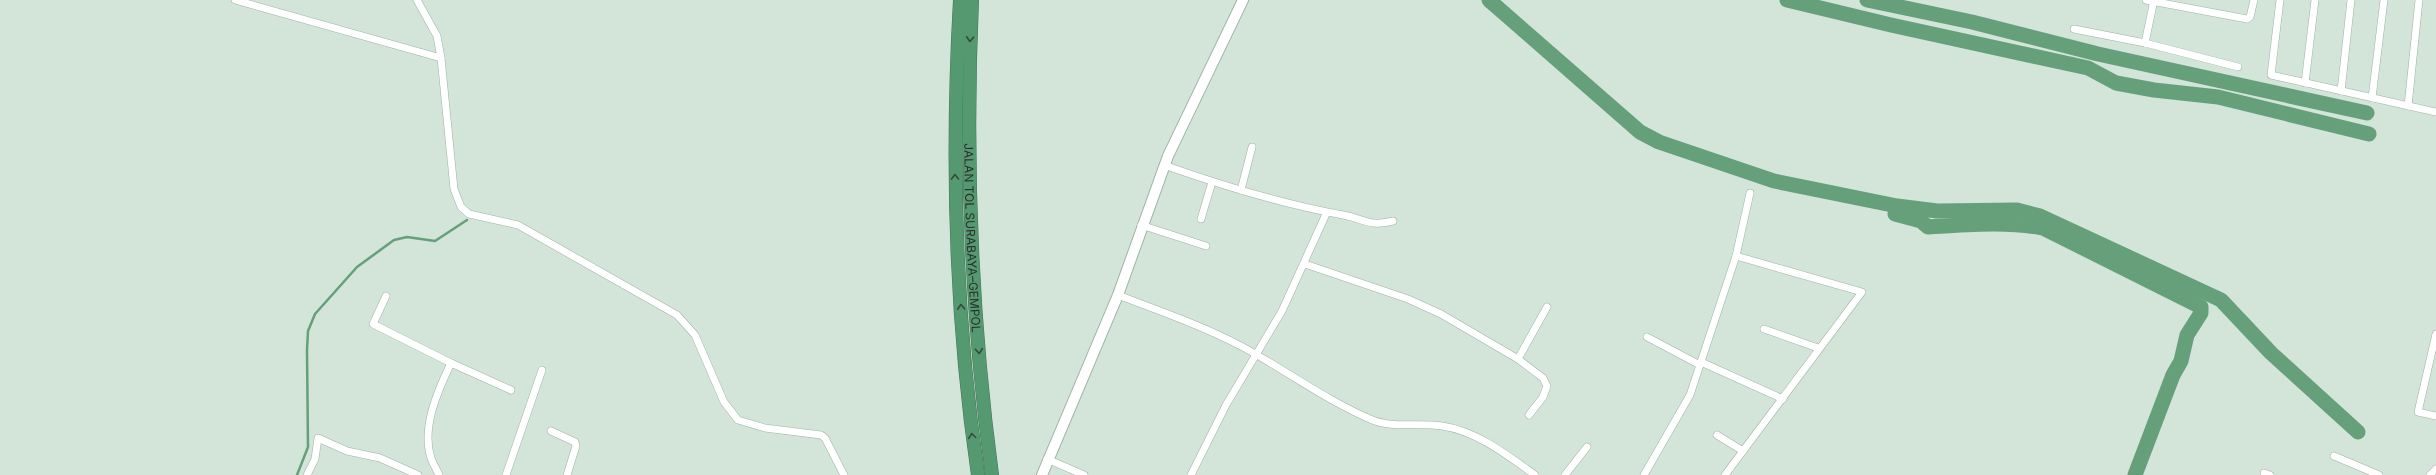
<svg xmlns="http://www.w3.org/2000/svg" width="2436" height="475" font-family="Inter,sans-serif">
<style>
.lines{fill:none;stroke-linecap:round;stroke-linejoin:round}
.stream{stroke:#65a07b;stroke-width:2.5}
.river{stroke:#65a07b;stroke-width:15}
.street-casing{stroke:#9fb2a5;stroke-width:8}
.secondary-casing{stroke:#9fb2a5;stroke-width:12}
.highway-casing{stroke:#457458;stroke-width:14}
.street{stroke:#fff;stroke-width:7}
.secondary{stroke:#fff;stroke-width:10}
.highway{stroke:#559970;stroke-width:13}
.oneway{stroke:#334a3c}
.labels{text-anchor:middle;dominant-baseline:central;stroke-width:4;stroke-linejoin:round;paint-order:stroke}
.street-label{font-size:12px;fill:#28302b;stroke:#dff3e5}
</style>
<rect width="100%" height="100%" fill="#d2e5d8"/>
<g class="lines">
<polyline class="stream" points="297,475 308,447 307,350 308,331 315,314 357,267 394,240 407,237 435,241 467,220"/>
<g class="river">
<polyline points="1489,0 1640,132 1659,142 1774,181 1897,206 1937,211 2017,210 2040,216 2221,300 2271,353 2358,432"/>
<polyline points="1787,0 1891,25 2088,68 2116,83 2154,90 2218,97 2369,134"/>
<polyline points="1867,0 1972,22 2098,54 2367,113"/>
<path d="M1895,214L1921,221L1928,227C1966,225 2005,221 2043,228L2201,307V313L2187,335L2181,361L2173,375L2135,475"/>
</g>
<defs>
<g id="street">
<polyline points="235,0 441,58 454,189 461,207 469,214 518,225 677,315 695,335 724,402 738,420 765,428 821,435 825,438 844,475"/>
<polyline points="417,0 437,36 441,58"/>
<polyline points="2146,0 2247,19 2250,17 2254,0"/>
<polyline points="2280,0 2271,75 2436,112"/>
<polyline points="2074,29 2145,43 2238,67"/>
<polyline points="2145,43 2154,0"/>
<polyline points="2305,83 2315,0"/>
<polyline points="2341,91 2351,0"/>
<polyline points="2372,98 2384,0"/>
<polyline points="2408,106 2419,0"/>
<path d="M1164,165C1223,186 1282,204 1343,215C1365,219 1369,227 1393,221"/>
<polyline points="1241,190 1252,147"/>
<polyline points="1201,219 1212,182"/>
<polyline points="1141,225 1206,246"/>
<polyline points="1736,256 1750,193"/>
<polyline points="1305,264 1408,299 1441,314 1518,359 1543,378 1547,386 1543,397 1529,415"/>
<path d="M1118,295C1159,311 1201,325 1241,346C1284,369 1324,399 1370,419C1392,429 1418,422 1442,426C1477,431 1507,455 1535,475"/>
<path d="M386,296L373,324L451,363C438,390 421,428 431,458C433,464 437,470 439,475"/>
<polyline points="1764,329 1818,348"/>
<polyline points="2436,334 2418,412 2436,416"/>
<polyline points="1647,337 1700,365"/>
<polyline points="1518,359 1547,307"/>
<polyline points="1701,362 1783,399"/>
<polyline points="451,363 511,390"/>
<polyline points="551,431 575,442 576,446 567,475"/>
<polyline points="1717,435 1743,451"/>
<polyline points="2334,456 2379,475"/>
<polyline points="1047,459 1084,475"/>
<polyline points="2264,473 2270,475"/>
<polyline points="307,475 315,459 318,438 347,451 380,458 418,475"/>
<polyline points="506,475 542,370"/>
<polyline points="1191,475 1226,405 1282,311 1326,214"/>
<polyline points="1565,475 1587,447"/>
<polyline points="1644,475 1690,395 1736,256 1862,292 1725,475"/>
<polyline points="2430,475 2436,469"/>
</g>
<polyline id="secondary" points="1042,475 1118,295 1168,156 1243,0"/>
<g id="highway">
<path d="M960,0C951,158 955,318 978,475"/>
<path id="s1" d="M972,0C965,159 971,317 992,475"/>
</g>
</defs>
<use href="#street" class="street-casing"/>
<use href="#secondary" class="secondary-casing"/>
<use href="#highway" class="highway-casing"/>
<use href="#street" class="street"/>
<use href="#secondary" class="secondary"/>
<use href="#highway" class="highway"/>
</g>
<defs><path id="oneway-chevron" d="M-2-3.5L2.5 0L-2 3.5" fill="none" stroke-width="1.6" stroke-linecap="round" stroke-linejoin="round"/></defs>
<g class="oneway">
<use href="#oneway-chevron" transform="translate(970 39) rotate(93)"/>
<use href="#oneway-chevron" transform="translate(955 177) rotate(-91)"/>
<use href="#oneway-chevron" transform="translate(961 307) rotate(-93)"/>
<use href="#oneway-chevron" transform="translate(979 351) rotate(85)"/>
<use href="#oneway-chevron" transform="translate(972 436) rotate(-98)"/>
</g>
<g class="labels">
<g class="street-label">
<text stroke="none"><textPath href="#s1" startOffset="238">JALAN TOL SURABAYA–GEMPOL</textPath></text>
</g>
</g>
</svg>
